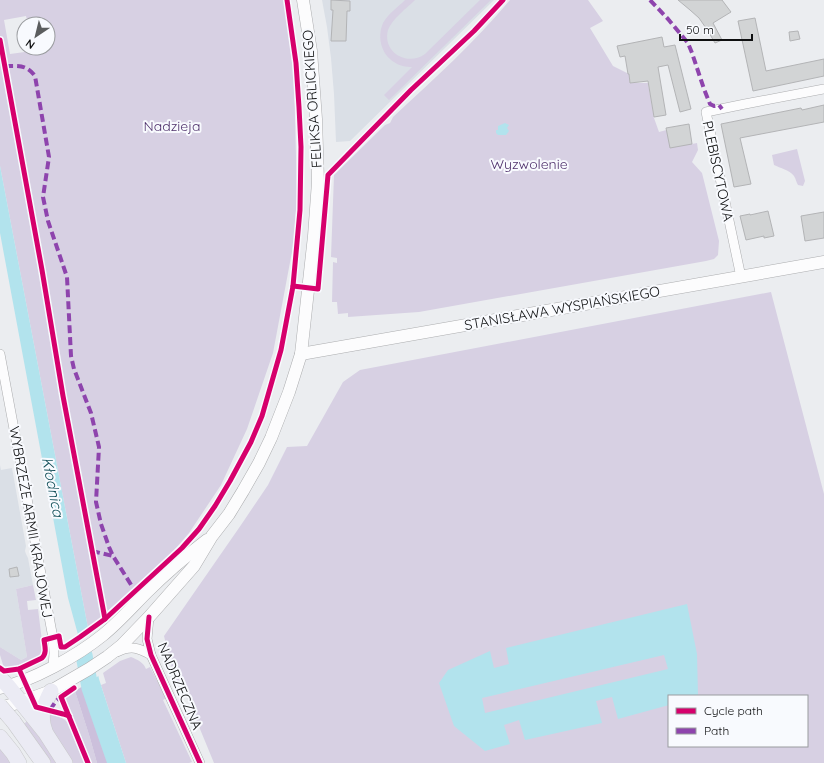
<svg xmlns="http://www.w3.org/2000/svg" width="824" height="763" font-family="Quicksand,sans-serif">
<style>
.built{fill:#dadfe6}
.green{fill:#d7d0e3;fill-rule:evenodd}
.forest{fill:#ccc0dc}
.water{fill:#b2e3ed;fill-rule:evenodd}
.pier{fill:#ebedf0}
.lines{fill:none;stroke-linecap:round;stroke-linejoin:round}
.river{stroke:#b2e3ed;stroke-width:17}
.building{fill:#d2d4d5;stroke:#b3b4b6}
.minor-casing{stroke:#acadaf;stroke-width:10}
.tertiary-casing{stroke:#acadaf;stroke-width:13}
.primary-casing{stroke:#c8c9ca;stroke-width:16}
.minor{stroke:#fcfcfd;stroke-width:9}
.tertiary{stroke:#fcfcfd;stroke-width:12}
.primary{stroke:#ebebf4;stroke-width:15}
.primary-bridge-casing{stroke:#c8c9ca;stroke-width:16;stroke-linecap:butt}
.primary-bridge{stroke:#ebebf4;stroke-width:15}
.quiet{stroke:#8e44ad;stroke-width:4;stroke-dasharray:8 4;stroke-linecap:butt}
.cycleway-casing{stroke:#f8fafe;stroke-width:8}
.cycleway{stroke:#d6006c;stroke-width:5}
.labels{text-anchor:middle;dominant-baseline:central;stroke-width:4;stroke-linejoin:round;paint-order:stroke}
.street-label{font-size:14px;fill:#0e0f10;stroke:#f8fafe}
.park-label{font-size:14px;fill:#4e306b;stroke:#f8fafe}
.water-label{font-size:15px;font-style:italic;fill:#104e57;stroke:#f8fafe}
</style>
<rect width="100%" height="100%" fill="#ebedf0"/>
<g class="built">
<polygon points="322,0 494,0 350,141 336,142 334,94 331,58 327,27"/>
<polygon points="0,465 1,470 12,468 26,546 25,551 26,554 28,558 33,585 16,589 27,657 21,660 0,647"/>
</g>
<g class="green">
<path d="M0,0H284L285,7L294,77L297,196L294,241L273,353L247,429L221,485L189,533L164,562L88,628L0,166ZM26,16L28,24H48V48H32V51L10,54L4,20Z"/>
<path d="M405,0H415C407,8 392,19 388,30C382,52 407,67 425,54L480,0H491L389,100L384,95L412,67C406,67 399,66 394,62C381,54 377,37 383,23C388,14 398,7 405,0Z"/>
<path d="M510,0H588L603,21L590,28L613,66L629,74L630,83H648L654,118L659,132L689,124L692,144L697,143L698,150L692,162L702,173L719,241L718,255L714,259L706,261L419,312L348,317V313L338,314L337,302H332L333,262L337,263V258L331,257L334,175L385,125L390,123L393,117C433,80 475,42 510,0Z"/>
<path d="M797,149L805,181L803,186L798,185C796,182 796,179 794,176C790,170 780,168 774,165L772,155Z"/>
<path d="M771,292L824,494V763H214L186,695L174,677L164,636L241,525L268,485L287,447L307,446L343,382L360,370ZM669,696H807V746H669Z"/>
<polygon points="33,585 36,600 27,601 28,610 38,609 43,649 43,653 41,655 21,666 4,668 0,655 0,647 21,660 27,657 16,589"/>
<path d="M131,657C138,660 143,662 146,669L150,667L166,698L163,700L192,762L189,763H126L101,685L106,683L103,673L120,661Z"/>
<polygon points="75,691 90,738 97,763 90,763 65,699 67,696"/>
<path d="M48,714C56,716 64,717 69,724L85,763H71C64,751 47,728 48,714Z"/>
<polygon points="29,719 58,763 50,763 24,724"/>
<polygon points="0,747 11,763 0,763"/>
</g>
<polygon class="forest" points="91,681 113,763 97,763 90,738 75,691"/>
<g class="water">
<polygon points="505,123 509,125 507,128 509,131 506,135 498,135 496,133 496,130 498,130 498,126"/>
<polygon points="0,166 88,628 99,679 126,763 113,763 68,598 0,233"/>
<path d="M687,604L697,654L698,696H669V705L618,719L612,697L596,701L602,723L525,740L519,720L504,725L510,744L485,751L454,726L439,683L448,670L490,651L494,668L509,664L506,648ZM664,655L668,669L485,713L482,698Z"/>
</g>
<polygon class="pier" points="89,626 100,675 89,682 76,636"/>
<g class="lines">
<polyline class="river" points="84,655 90,688 116,763"/>
</g>
<g class="building">
<polygon points="331,0 350,1 350,11 347,11 346,41 331,41 333,10 331,10"/>
<polygon points="678,0 722,0 731,12 713,23 722,40 715,43 708,31 699,18 690,10"/>
<polygon points="755,18 766,71 824,59 824,76 753,91 738,21"/>
<polygon points="798,31 800,39 790,41 789,32"/>
<polygon points="662,37 664,47 675,45 691,109 680,112 668,65 658,67 666,115 654,117 648,81 630,83 629,74 628,74 625,56 620,57 617,46"/>
<polygon points="824,105 824,122 740,138 751,184 734,187 721,124 801,108 802,110"/>
<polygon points="689,124 692,144 670,148 666,128"/>
<polygon points="768,211 774,236 764,238 764,236 746,240 740,216 750,214 750,215"/>
<polygon points="824,212 824,238 805,241 801,216"/>
<polygon points="17,567 19,576 10,577 9,569"/>
</g>
<g class="lines">
<defs>
<g id="minor">
<polyline points="741,277 706,112 745,104 824,89"/>
<polyline points="0,354 53,638 54,653 53,667"/>
<polyline points="149,617 147,639 151,655 200,763"/>
<path d="M117,652C131,645 139,648 151,655"/>
</g>
<g id="tertiary">
<polyline points="301,354 824,262"/>
<path d="M0,688C32,681 77,656 103,635C119,622 132,607 147,592C165,574 186,556 207,540"/>
<polyline points="0,708 21,702 51,691 89,669 107,657 122,645 149,617 194,566 212,536 229,514 243,491 259,463 271,438 289,392 301,354 314,236 318,182 316,119 311,51 303,0"/>
</g>
<g id="primary">
<polyline points="0,678 8,686 45,732 65,763"/>
<polyline points="13,721 43,763"/>
<path d="M45,731C39,715 44,705 51,691"/>
<polyline points="0,737 13,753 19,763"/>
</g>
</defs>
<use href="#minor" class="minor-casing"/>
<use href="#tertiary" class="tertiary-casing"/>
<use href="#primary" class="primary-casing"/>
<use href="#minor" class="minor"/>
<use href="#tertiary" class="tertiary"/>
<use href="#primary" class="primary"/>
<defs>
<polyline id="primary-bridge" points="0,706 13,721"/>
</defs>
<use href="#primary-bridge" class="primary-bridge-casing"/>
<use href="#primary-bridge" class="primary-bridge"/>
<g class="quiet">
<polyline points="650,0 668,19 688,43 692,53 704,89 710,104 714,106 719,105 722,109"/>
<path d="M5,66C18,66 26,64 35,76L49,157L43,197L48,221L67,277L71,356L74,369L91,413L99,447L96,502L101,524L109,547L113,556L135,591"/>
<polyline points="92,551 113,556"/>
<polyline points="50,710 56,701 61,697"/>
</g>
<defs>
<g id="cycleway">
<polyline points="0,40 42,270 63,396 105,619"/>
<polyline points="293,286 318,289 328,175 411,90 474,31 503,0"/>
<polyline points="149,617 147,639 151,655 200,763"/>
<path d="M0,668L4,671L19,669L42,658C47,653 45,647 44,640L59,636L61,647H65L80,637L105,619L182,548L199,529L215,506L230,481L251,442L262,416L281,350L293,286L300,210L301,147L299,107L296,63L287,0"/>
<polyline points="19,669 36,707 63,714 69,716"/>
<polyline points="74,688 61,697 88,763"/>
</g>
</defs>
<use href="#cycleway" class="cycleway-casing"/>
<use href="#cycleway" class="cycleway"/>
</g>
<g class="labels">
<g class="street-label">
<text transform="translate(312 99) rotate(-94)">FELIKSA ORLICKIEGO</text>
<text transform="translate(718 171) rotate(78)">PLEBISCYTOWA</text>
<text transform="translate(562 308) rotate(-10)">STANISŁAWA WYSPIAŃSKIEGO</text>
<text transform="translate(31 522) rotate(80)">WYBRZEŻE ARMII KRAJOWEJ</text>
<text transform="translate(180 686) rotate(67)">NADRZECZNA</text>
</g>
<g class="park-label">
<text x="172" y="126">Nadzieja</text>
<text x="529" y="164">Wyzwolenie</text>
</g>
<g class="water-label">
<text transform="translate(53 487) rotate(79)">Kłodnica</text>
</g>
</g>
<rect x="668" y="695" width="140" height="52" fill="#f8fafe" stroke="#9a9c9f"/>
<rect x="676" y="708" width="20" height="6" fill="#d6006c" stroke="#9a9c9f"/>
<text x="704" y="715" font-size="12" fill="#0e0f10">Cycle path</text>
<rect x="676" y="728" width="20" height="6" fill="#8e44ad" stroke="#9a9c9f"/>
<text x="704" y="735" font-size="12" fill="#0e0f10">Path</text>
<g transform="translate(36 36) rotate(215)"><circle r="19" fill="#f8fafe" stroke="#9a9c9f"/>
<path d="M0-3L7 15L0 10L-7 15Z" fill="#5b5d5e"/>
<text y="-6" font-size="11" font-weight="bold" text-anchor="middle" fill="#0e0f10">N</text>
</g>
<path d="M680 34v6h72v-6" fill="none" stroke="#0e0f10" stroke-width="2"/>
<text x="686" y="34" font-size="12" fill="#0e0f10" stroke="#f8fafe" stroke-width="3" paint-order="stroke">50 m</text>
</svg>
